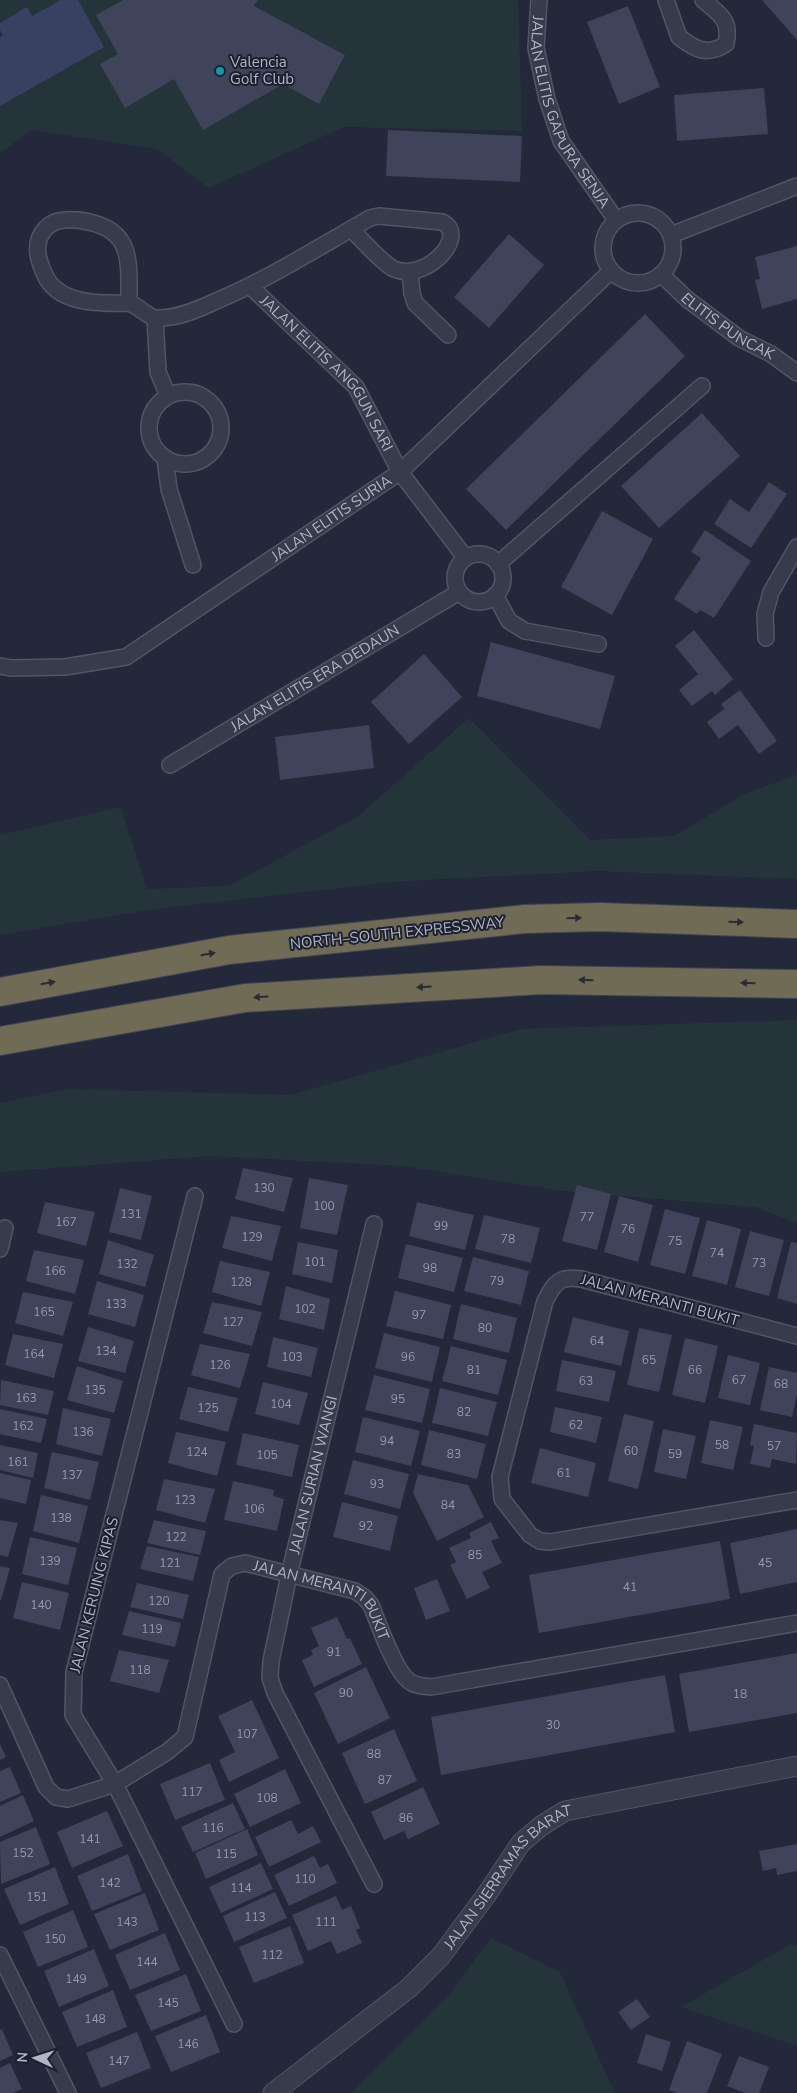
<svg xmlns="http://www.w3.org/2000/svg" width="797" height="2093" font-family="'Nunito Sans',sans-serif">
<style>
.green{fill:#25343b}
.water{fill:#394163}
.building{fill:#3f445a}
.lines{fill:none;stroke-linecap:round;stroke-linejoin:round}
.minor-casing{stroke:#525565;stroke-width:18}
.tertiary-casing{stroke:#525565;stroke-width:21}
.motorway-casing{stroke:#3f4252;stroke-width:30}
.minor{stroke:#373b4b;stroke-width:15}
.tertiary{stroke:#373b4b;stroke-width:19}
.motorway{stroke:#706b54;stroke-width:28}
.oneway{fill:#292b35}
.culture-dot{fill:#0f9aa8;stroke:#1c202f;stroke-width:2}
.labels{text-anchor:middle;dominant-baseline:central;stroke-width:4;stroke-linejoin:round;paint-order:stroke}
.number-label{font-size:12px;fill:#9599ab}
.poi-label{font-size:15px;fill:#b2b5c6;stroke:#1c202f;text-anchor:start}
.street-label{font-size:15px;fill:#b2b5c6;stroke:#1c202f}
</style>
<rect width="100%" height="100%" fill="#23283a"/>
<g class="green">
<polygon points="0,0 518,0 522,131 344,127 209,188 157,149 32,130 0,153"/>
<polygon points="469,718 590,840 674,836 746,793 797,775 797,879 596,871 391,882 148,910 0,935 0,835 121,807 147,889 228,886 357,817"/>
<polygon points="797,1020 797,1223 755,1207 561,1191 403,1166 211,1156 0,1172 0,1103 67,1089 291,1095 520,1029"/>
<polygon points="491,1938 560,1972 615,2093 352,2093 450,1993"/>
<polygon points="791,1944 797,1946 797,2046 681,2007"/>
</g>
<polygon class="water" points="61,0 78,0 104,47 0,106 0,37 3,35 0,30 0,23 27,7 32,16"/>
<g class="building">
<polygon points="123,0 258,0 254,6 345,55 319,104 283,84 203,130 174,79 125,108 100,64 118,54 96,15"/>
<polygon points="762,0 797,0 797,40"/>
<polygon points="628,6 660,87 619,104 587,22"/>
<polygon points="764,88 768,134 677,141 674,95"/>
<polygon points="388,130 522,136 520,182 386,176"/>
<polygon points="509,234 544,265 489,328 454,297"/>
<polygon points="797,246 797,299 762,309 755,280 760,279 755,257"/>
<polygon points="645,314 685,356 506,530 466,489"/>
<polygon points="702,413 740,456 659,528 621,486"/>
<polygon points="769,482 787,494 751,548 714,524 730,499 749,512"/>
<polygon points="602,511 653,539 612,615 561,587"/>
<polygon points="705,530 751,561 714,618 700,610 697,614 674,599 701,558 691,552"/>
<polygon points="694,630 733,679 715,695 712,691 692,706 679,690 698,674 675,646"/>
<polygon points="491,642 615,676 600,729 477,696"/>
<polygon points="424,654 462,697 409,744 371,702"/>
<polygon points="740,690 777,741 759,754 738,725 719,739 707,722 724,709 721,704"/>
<polygon points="369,725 374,768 280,780 275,737"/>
<polygon points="243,1168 293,1178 284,1212 235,1199"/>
<polygon points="309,1178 348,1185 337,1235 300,1228"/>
<polygon points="577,1185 611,1194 597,1250 562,1241"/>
<polygon points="120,1188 152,1196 141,1240 109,1232"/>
<polygon points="619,1196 653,1205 638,1262 604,1252"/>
<polygon points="45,1202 95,1212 86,1246 37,1233"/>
<polygon points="417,1202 474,1215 465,1250 409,1236"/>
<polygon points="665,1209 700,1218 685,1274 650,1265"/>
<polygon points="484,1215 540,1228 531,1263 475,1249"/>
<polygon points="231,1216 281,1226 272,1261 222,1248"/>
<polygon points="707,1220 741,1229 727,1285 692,1276"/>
<polygon points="750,1231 784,1240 769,1296 735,1287"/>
<polygon points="108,1240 154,1255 145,1287 99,1274"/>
<polygon points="298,1242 338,1250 332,1283 292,1274"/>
<polygon points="791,1242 797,1243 797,1304 777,1298"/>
<polygon points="406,1244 463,1258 454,1292 398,1278"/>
<polygon points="34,1250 84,1260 75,1294 26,1281"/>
<polygon points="473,1257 529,1271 521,1305 464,1291"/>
<polygon points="220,1261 270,1272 261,1306 212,1292"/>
<polygon points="97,1281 144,1295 135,1327 88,1314"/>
<polygon points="286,1286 330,1299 324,1330 279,1319"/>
<polygon points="395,1291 451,1305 443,1339 386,1326"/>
<polygon points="23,1292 73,1302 63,1336 15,1323"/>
<polygon points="212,1302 262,1312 252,1346 203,1333"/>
<polygon points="461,1304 517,1318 509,1353 453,1339"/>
<polygon points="573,1317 629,1331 621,1366 564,1352"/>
<polygon points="88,1327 134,1341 125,1373 78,1361"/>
<polygon points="639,1328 672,1335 659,1392 627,1385"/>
<polygon points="384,1333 440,1347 432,1382 375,1368"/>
<polygon points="13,1334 63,1344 54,1378 5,1365"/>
<polygon points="273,1337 318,1348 311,1377 267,1367"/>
<polygon points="685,1338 718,1346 705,1403 672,1395"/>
<polygon points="200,1344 250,1354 240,1388 191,1375"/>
<polygon points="451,1346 507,1360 498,1395 442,1381"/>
<polygon points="728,1355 760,1363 750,1405 718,1398"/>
<polygon points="562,1360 616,1371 609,1402 556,1391"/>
<polygon points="77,1366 123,1381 114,1413 67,1400"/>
<polygon points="769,1367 797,1373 797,1395 792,1417 760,1410"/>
<polygon points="374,1375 430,1389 422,1423 365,1410"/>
<polygon points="1,1380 54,1391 48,1415 0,1405"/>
<polygon points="263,1382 308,1393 299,1425 255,1414"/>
<polygon points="188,1387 238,1398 228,1432 179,1419"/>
<polygon points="440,1388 497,1402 488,1436 432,1423"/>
<polygon points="555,1407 602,1417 596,1443 550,1432"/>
<polygon points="63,1408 111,1419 102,1456 56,1444"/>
<polygon points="0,1409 47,1419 41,1443 0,1434"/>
<polygon points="624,1414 654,1421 638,1489 608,1481"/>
<polygon points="363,1417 420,1431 411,1466 355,1452"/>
<polygon points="710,1420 743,1427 733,1470 701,1463"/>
<polygon points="754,1424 797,1433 796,1464 772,1459 770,1468 750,1464 754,1446 750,1445"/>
<polygon points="663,1429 696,1436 686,1479 654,1472"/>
<polygon points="429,1430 486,1444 477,1479 421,1465"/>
<polygon points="176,1432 226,1442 217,1476 168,1463"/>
<polygon points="243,1433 299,1445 292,1477 236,1465"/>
<polygon points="0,1445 38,1453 33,1478 0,1470"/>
<polygon points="540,1448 596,1463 588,1497 531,1483"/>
<polygon points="52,1452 99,1462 90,1500 44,1488"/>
<polygon points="353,1460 409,1474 400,1509 344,1494"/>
<polygon points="0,1473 31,1480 26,1504 0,1498"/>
<polygon points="418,1474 468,1485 484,1517 437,1541 413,1493"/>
<polygon points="164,1479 215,1489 205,1523 156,1510"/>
<polygon points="233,1481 274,1490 273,1496 284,1499 277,1531 224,1520"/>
<polygon points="41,1495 88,1506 79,1543 33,1531"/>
<polygon points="342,1502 398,1516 390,1551 333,1537"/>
<polygon points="0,1520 18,1523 8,1557 0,1555"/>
<polygon points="154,1520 206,1531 200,1555 147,1543"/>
<polygon points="491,1522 499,1538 491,1541 502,1563 482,1572 490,1588 467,1599 450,1565 456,1562 449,1548 471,1538 469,1533"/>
<polygon points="797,1529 797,1582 740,1594 730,1543"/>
<polygon points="30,1537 77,1548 68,1585 22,1574"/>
<polygon points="720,1541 730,1599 539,1633 529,1575"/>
<polygon points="147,1546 199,1557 193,1581 140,1569"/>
<polygon points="0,1566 10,1568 1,1600 0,1600"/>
<polygon points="437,1579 450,1611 426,1620 414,1588"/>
<polygon points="22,1582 69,1593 60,1630 13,1618"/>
<polygon points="137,1583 189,1595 183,1619 130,1607"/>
<polygon points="129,1611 181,1623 175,1647 122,1635"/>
<polygon points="337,1617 347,1639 350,1638 362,1664 314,1687 302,1660 313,1655 311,1650 319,1646 311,1628"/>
<polygon points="119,1650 169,1660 159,1693 110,1681"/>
<polygon points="797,1653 797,1713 689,1732 679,1674"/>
<polygon points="366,1667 390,1718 338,1744 314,1693"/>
<polygon points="665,1675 675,1732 441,1775 431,1717"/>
<polygon points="252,1700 279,1758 229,1782 219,1760 235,1752 218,1716"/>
<polygon points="394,1729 417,1781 365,1804 342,1753"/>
<polygon points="0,1744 6,1757 0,1760"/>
<polygon points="210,1763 225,1800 175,1820 160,1784"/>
<polygon points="10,1767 21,1793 0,1802 0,1771"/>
<polygon points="285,1769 301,1803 250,1827 234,1794"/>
<polygon points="423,1787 440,1824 408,1839 404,1831 384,1840 371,1812"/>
<polygon points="23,1795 34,1821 0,1837 0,1806"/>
<polygon points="233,1803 245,1829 193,1852 181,1827"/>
<polygon points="107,1811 123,1846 72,1868 57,1832"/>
<polygon points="291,1820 298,1834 313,1826 321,1842 269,1867 255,1837"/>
<polygon points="36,1827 50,1864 1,1884 0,1842"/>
<polygon points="247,1829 258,1855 206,1879 195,1853"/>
<polygon points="797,1844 797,1871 777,1875 776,1868 763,1871 759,1851"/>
<polygon points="128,1854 142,1891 92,1911 77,1876"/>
<polygon points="314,1856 320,1868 328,1864 337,1883 289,1906 274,1875"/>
<polygon points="261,1863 273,1889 221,1913 209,1887"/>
<polygon points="55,1867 69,1904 20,1925 4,1889"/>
<polygon points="275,1892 287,1918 234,1942 223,1916"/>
<polygon points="145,1893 159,1930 110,1950 94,1914"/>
<polygon points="336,1896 342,1910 351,1906 360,1928 356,1930 362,1943 337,1954 331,1941 308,1951 292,1915"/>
<polygon points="73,1910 88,1947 38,1967 23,1932"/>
<polygon points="290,1926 304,1963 254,1983 239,1947"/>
<polygon points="165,1933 180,1970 130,1990 115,1955"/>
<polygon points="94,1949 109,1986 59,2007 44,1971"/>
<polygon points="186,1974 201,2011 151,2031 135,1995"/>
<polygon points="113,1990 127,2027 77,2047 62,2012"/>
<polygon points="637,1999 650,2017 631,2030 618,2012"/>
<polygon points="206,2015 220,2052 171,2072 155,2036"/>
<polygon points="2,2029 13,2055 0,2061 0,2030"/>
<polygon points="137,2032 151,2068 101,2088 86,2053"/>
<polygon points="646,2034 671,2042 662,2071 637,2063"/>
<polygon points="687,2041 722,2054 707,2093 677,2093 669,2090"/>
<polygon points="739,2056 769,2067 759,2093 745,2093 727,2086"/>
<polygon points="10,2063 22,2089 13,2093 0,2093 0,2068"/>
</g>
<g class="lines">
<defs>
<g id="minor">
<path id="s1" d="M539,0L536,48L547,99L561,141L616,220"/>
<path d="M666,0L679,37C696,50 707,56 726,44C731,19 720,15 703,0"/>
<circle cx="638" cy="248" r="35"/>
<path d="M379,216L442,222C470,235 426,283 394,269C383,264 361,239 351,229L370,218Z"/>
<polyline points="671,235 797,186"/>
<polyline points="410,272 412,293 415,303 448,335"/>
<path id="s2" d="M662,275L687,299L739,338L771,354L797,373"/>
<path id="s3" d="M251,287L356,387L400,472L465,557"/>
<path d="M129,303C129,257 133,227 78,220C67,219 54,219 46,228C33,242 37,257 44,273C56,304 99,304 126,303C137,303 146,317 156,318C176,319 197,310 214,302C262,282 306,255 351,229"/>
<polyline points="155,318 158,372 168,396"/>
<circle cx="185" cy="428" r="36"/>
<polyline points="165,458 169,489 193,565"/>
<circle cx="479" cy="578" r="24"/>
<polyline points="498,564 702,386"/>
<polyline points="495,595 509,621 525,631 598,644"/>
<polyline points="766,638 765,614 771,592 797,547"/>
<path id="s4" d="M0,666L11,668L65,667L126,657L400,472L611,271"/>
<path id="s5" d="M170,765L459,592"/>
<polyline points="195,1196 74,1672 73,1715 115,1784 234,2024"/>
<polyline points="0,1249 5,1228"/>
<path d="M797,1336L581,1279C559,1276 555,1282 545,1301L500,1477L502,1499L530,1535L540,1541L550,1542L797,1500"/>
<path id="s6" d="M0,1685L46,1787L56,1797L68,1799L115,1784L167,1752L185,1737L222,1574L232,1566L245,1563L355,1591L364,1597L371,1605C378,1623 395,1671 409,1681C415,1686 423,1686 431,1687L797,1623"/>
<path id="s7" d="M374,1884L275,1693L270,1678L271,1661L289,1575L374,1224"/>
<polyline points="0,1955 68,2093"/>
</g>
<g id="tertiary">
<path id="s8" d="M273,2093L409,1988L441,1956L487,1894L521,1843L541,1826L565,1811L797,1766"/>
</g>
<g id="motorway">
<polyline points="0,992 229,950 525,919 600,917 797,924"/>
<polyline points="0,1041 245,998 541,980 797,984"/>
</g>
</defs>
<use href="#minor" class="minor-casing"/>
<use href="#tertiary" class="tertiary-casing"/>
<use href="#motorway" class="motorway-casing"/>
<use href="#minor" class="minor"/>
<use href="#tertiary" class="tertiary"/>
<use href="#motorway" class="motorway"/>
</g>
<defs><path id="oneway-solid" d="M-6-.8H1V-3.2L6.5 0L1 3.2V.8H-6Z" transform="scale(1.25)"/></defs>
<g class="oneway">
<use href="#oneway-solid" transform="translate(574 918) rotate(-1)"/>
<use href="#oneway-solid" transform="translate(736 922) rotate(2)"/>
<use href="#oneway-solid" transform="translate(208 954) rotate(-10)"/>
<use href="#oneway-solid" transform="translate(586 980) rotate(-179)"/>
<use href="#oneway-solid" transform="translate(48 983) rotate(-10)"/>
<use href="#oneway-solid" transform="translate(748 983) rotate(-179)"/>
<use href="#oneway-solid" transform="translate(424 987) rotate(176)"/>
<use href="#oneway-solid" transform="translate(261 997) rotate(176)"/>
</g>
<circle class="culture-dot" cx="220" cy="71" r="5"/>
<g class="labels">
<g class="number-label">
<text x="264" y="1188">130</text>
<text x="324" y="1206">100</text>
<text x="131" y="1214">131</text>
<text x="587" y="1217">77</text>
<text x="66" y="1222">167</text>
<text x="441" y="1226">99</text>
<text x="628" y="1229">76</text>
<text x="252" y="1237">129</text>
<text x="508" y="1239">78</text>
<text x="675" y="1241">75</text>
<text x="717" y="1253">74</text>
<text x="315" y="1262">101</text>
<text x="759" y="1263">73</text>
<text x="127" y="1264">132</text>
<text x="430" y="1268">98</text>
<text x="55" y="1271">166</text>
<text x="497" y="1281">79</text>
<text x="241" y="1282">128</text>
<text x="116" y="1304">133</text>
<text x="305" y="1309">102</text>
<text x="44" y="1312">165</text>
<text x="419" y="1315">97</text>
<text x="233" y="1322">127</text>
<text x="485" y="1328">80</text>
<text x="597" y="1341">64</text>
<text x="106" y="1351">134</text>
<text x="34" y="1354">164</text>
<text x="292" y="1357">103</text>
<text x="408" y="1357">96</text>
<text x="649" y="1360">65</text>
<text x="220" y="1365">126</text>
<text x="474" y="1370">81</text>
<text x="695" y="1370">66</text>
<text x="739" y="1380">67</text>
<text x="586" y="1381">63</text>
<text x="781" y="1384">68</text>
<text x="95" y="1390">135</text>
<text x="26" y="1398">163</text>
<text x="398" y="1399">95</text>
<text x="281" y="1404">104</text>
<text x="208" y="1408">125</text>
<text x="464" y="1412">82</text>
<text x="576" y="1425">62</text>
<text x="23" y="1426">162</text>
<text x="83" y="1432">136</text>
<text x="387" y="1441">94</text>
<text x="722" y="1445">58</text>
<text x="774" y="1446">57</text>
<text x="631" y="1451">60</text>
<text x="197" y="1452">124</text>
<text x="454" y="1454">83</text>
<text x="675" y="1454">59</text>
<text x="267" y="1455">105</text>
<text x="18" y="1462">161</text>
<text x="564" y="1473">61</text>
<text x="72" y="1475">137</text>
<text x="377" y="1484">93</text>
<text x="185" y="1500">123</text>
<text x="448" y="1505">84</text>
<text x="254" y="1509">106</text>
<text x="61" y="1518">138</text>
<text x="366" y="1526">92</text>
<text x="176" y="1537">122</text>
<text x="475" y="1555">85</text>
<text x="50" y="1561">139</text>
<text x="170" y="1563">121</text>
<text x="765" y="1563">45</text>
<text x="630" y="1587">41</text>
<text x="159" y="1601">120</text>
<text x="41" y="1605">140</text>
<text x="152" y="1629">119</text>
<text x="334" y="1652">91</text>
<text x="140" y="1670">118</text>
<text x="346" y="1693">90</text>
<text x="740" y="1694">18</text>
<text x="553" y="1725">30</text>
<text x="247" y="1734">107</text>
<text x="374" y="1754">88</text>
<text x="385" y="1780">87</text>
<text x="192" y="1792">117</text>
<text x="267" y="1798">108</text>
<text x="406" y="1818">86</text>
<text x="213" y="1828">116</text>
<text x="90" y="1839">141</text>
<text x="23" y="1853">152</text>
<text x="226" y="1854">115</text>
<text x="305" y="1879">110</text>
<text x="110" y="1883">142</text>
<text x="241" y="1888">114</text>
<text x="37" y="1897">151</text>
<text x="255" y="1917">113</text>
<text x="127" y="1922">143</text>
<text x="326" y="1922">111</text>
<text x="55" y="1939">150</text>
<text x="272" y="1955">112</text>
<text x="147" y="1962">144</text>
<text x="76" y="1979">149</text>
<text x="168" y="2003">145</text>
<text x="95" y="2019">148</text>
<text x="188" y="2044">146</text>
<text x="119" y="2061">147</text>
</g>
<g class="poi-label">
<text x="230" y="62">Valencia<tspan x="230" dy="17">Golf Club</tspan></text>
</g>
<g class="street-label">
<text stroke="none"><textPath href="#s1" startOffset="120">JALAN ELITIS GAPURA SENJA</textPath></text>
<text stroke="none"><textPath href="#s2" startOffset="84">ELITIS PUNCAK</textPath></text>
<text stroke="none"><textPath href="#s3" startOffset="116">JALAN ELITIS ANGGUN SARI</textPath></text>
<text stroke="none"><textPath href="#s4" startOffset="375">JALAN ELITIS SURIA</textPath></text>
<text stroke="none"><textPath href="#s5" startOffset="169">JALAN ELITIS ERA DEDAUN</textPath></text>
<text transform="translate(397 933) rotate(-6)">NORTH–SOUTH EXPRESSWAY</text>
<text transform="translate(660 1300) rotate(15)">JALAN MERANTI BUKIT</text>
<text stroke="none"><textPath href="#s7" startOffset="439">JALAN SURIAN WANGI</textPath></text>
<text transform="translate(94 1595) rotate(-76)">JALAN KERUING KIPAS</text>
<text stroke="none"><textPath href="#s6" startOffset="556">JALAN MERANTI BUKIT</textPath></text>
<text stroke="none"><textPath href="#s8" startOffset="322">JALAN SIERRAMAS BARAT</textPath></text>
</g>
</g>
<g transform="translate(35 2058) rotate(274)" stroke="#1c202f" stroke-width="4" paint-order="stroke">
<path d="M0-4L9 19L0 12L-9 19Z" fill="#b2b5c6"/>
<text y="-8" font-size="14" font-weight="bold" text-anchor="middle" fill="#b2b5c6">N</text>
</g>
</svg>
